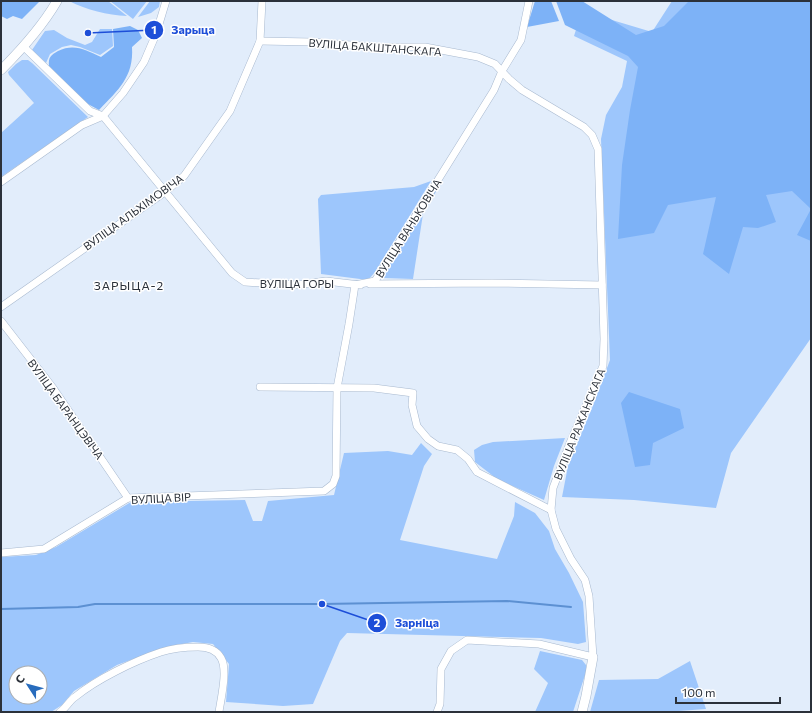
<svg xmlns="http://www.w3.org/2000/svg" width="812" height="713" font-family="Commissioner,sans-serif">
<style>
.green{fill:#9dc6fc;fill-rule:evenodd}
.forest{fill:#7db2f7}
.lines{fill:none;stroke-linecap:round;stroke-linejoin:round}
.stream{stroke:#5c90d2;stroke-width:2}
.minor-casing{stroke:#a8b9cf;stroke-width:8}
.tertiary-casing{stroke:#a8b9cf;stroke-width:10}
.minor{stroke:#fff;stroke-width:7}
.tertiary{stroke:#fff;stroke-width:9}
.labels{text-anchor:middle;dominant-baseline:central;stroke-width:3;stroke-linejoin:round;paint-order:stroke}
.street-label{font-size:11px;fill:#2b313a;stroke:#fff}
.neighbourhood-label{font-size:12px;letter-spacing:1px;fill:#2b313a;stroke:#fff}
.leader{fill:none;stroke:#1d4ed8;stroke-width:1.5}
.callout-dot{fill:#1d4ed8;stroke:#fff;stroke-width:1.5}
.mark-label{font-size:12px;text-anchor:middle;font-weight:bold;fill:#fff}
.callout-label{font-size:12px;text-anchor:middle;font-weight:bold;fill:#1d4ed8;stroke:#fff;stroke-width:3;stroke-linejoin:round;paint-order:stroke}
</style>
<rect width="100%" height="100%" fill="#e2edfb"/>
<g class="green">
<path d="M69,1H108L127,16C107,15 87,10 69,1Z"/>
<polygon points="110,1 147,1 133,19"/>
<polygon points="150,1 160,1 159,7 151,13 138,17"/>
<polygon points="672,1 811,1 811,338 731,453 716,508 634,500 562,497 568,466 594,403 610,360 601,139 606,115 622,87 627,61 574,36 582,11 652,32"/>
<polygon points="100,29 112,29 113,46 100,55 80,47 71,45 62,47 50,54 46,63 32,50 45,31 54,30 67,38 85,45 92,42"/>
<polygon points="22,60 28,60 32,63 88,117 1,177 1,133 34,103 9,75 8,72 16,64"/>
<polygon points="431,181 375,272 368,280 321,274 318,199 321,195 414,187"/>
<polygon points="434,190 437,190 423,214 413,279 383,278 382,276"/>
<polygon points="565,438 554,466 544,500 497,479 475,462 474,450 482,445 493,442"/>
<path d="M421,443L432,454L424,466L400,540L497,559L514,516L515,502L535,513L549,531L555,549L569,573L583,602L586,642L578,644L541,638L347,633L340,641L313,704L283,706L226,702L229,664L213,644L193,642L166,647L117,665L74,691L62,705L51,712H1V557L36,555L56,547L131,502L245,500L253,521H262L268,501L334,495L344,453L388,451L412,455ZM16,673H40V697H16Z"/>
<polygon points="540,651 582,660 586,665 587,669 573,712 535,712 548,683 534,669"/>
<polygon points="690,661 706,709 665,712 590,712 599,680 658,679"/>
</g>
<g class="forest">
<polygon points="1,1 40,1 22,19 13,16 7,19 1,16"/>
<polygon points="535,1 551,1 559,21 527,27"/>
<polygon points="556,1 582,1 636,35 664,26 689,1 811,1 811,241 797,235 811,209 792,191 766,195 776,222 758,228 743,227 729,274 703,254 716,197 668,205 654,233 618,239 622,165 630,110 638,67 628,56 565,25"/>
<path d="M130,26L138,30L142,38L132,47C134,77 118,90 99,110L86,103L49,66C48,57 51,55 58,51C74,43 86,50 101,57L114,47L113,29Z"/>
<polygon points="629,392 680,409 684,428 653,443 650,465 635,467 621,403"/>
</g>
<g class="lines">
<polyline class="stream" points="1,609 78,607 95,604 322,604 507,601 571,607"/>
<defs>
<g id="minor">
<polyline points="260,41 312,42 377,47 425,47 478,57 495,64 509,79 522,90 584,127 592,135 598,149 604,339 603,366 570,443 553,488 551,510 556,529 571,559 585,580 589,596 593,657 539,644 467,640 451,651 441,669 440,704 437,712"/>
<polyline points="24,47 90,111 103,116 232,273 245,282 297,285 326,281 360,285"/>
<polyline points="1,182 82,125 103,116 123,93 144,62 156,34 166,1"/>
<polyline points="370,284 492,283 602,285"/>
<polyline points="1,307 165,192 184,176 230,111 260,41 262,1"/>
<polyline points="1,321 53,388 128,498"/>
<polyline points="260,387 374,388 413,393 412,405 417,426 428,439 438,446 457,450 468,459 477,472 551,510"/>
<polyline points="1,553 44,549 128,498 324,491 333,484 336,476 337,388 349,324 355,285 375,281 494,90 502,71 521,40 529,1"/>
<path d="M60,712C66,708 69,701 75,697C97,679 134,661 161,652C173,648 186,647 198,647C207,647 216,649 221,658C228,670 221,698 219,712"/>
</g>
<g id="tertiary">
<path d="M1,70C22,49 42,27 57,1"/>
<polyline points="582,712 586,696 593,657"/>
</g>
</defs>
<use href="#minor" class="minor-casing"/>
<use href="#tertiary" class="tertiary-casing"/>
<use href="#minor" class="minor"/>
<use href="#tertiary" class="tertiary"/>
</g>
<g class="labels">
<g class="street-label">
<text transform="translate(375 47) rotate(4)">ВУЛІЦА БАКШТАНСКАГА</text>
<text transform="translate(133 212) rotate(-36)">ВУЛІЦА АЛЬХІМОВІЧА</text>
<text transform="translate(408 228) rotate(-58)">ВУЛІЦА ВАНЬКОВІЧА</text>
<text x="297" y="283">ВУЛІЦА ГОРЫ</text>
<text transform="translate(66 409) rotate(54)">ВУЛІЦА БАРАНЦЭВІЧА</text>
<text transform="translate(579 424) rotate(-68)">ВУЛІЦА РАЖАНСКАГА</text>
<text transform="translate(161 498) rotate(-3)">ВУЛІЦА ВІР</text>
</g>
<g class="neighbourhood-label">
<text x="129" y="285">ЗАРЫЦА-2</text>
</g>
</g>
<path class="leader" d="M88 33L154 30M322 604L377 623"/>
<g class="callout-dot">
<circle cx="88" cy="33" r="4"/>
<circle cx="322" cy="604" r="4"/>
<circle cx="154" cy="30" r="10"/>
<circle cx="377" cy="623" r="10"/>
</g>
<g class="mark-label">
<text x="154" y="34">1</text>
<text x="377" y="627">2</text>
</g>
<g class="callout-label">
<text x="193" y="34">Зарыца</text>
<text x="417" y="627">Зарніца</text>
</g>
<rect width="812" height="713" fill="none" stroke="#2b313a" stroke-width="4"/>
<g transform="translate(28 685) rotate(306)"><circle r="19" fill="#ffffff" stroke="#aaadb0"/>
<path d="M0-3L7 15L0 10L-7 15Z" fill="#286cbd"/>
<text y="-6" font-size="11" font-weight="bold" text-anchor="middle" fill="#2b313a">С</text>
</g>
<path d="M676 697v6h104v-6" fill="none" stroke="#2b313a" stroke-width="2"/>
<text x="682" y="697" font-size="12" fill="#2b313a" stroke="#ffffff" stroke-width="3" paint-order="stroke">100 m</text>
</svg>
